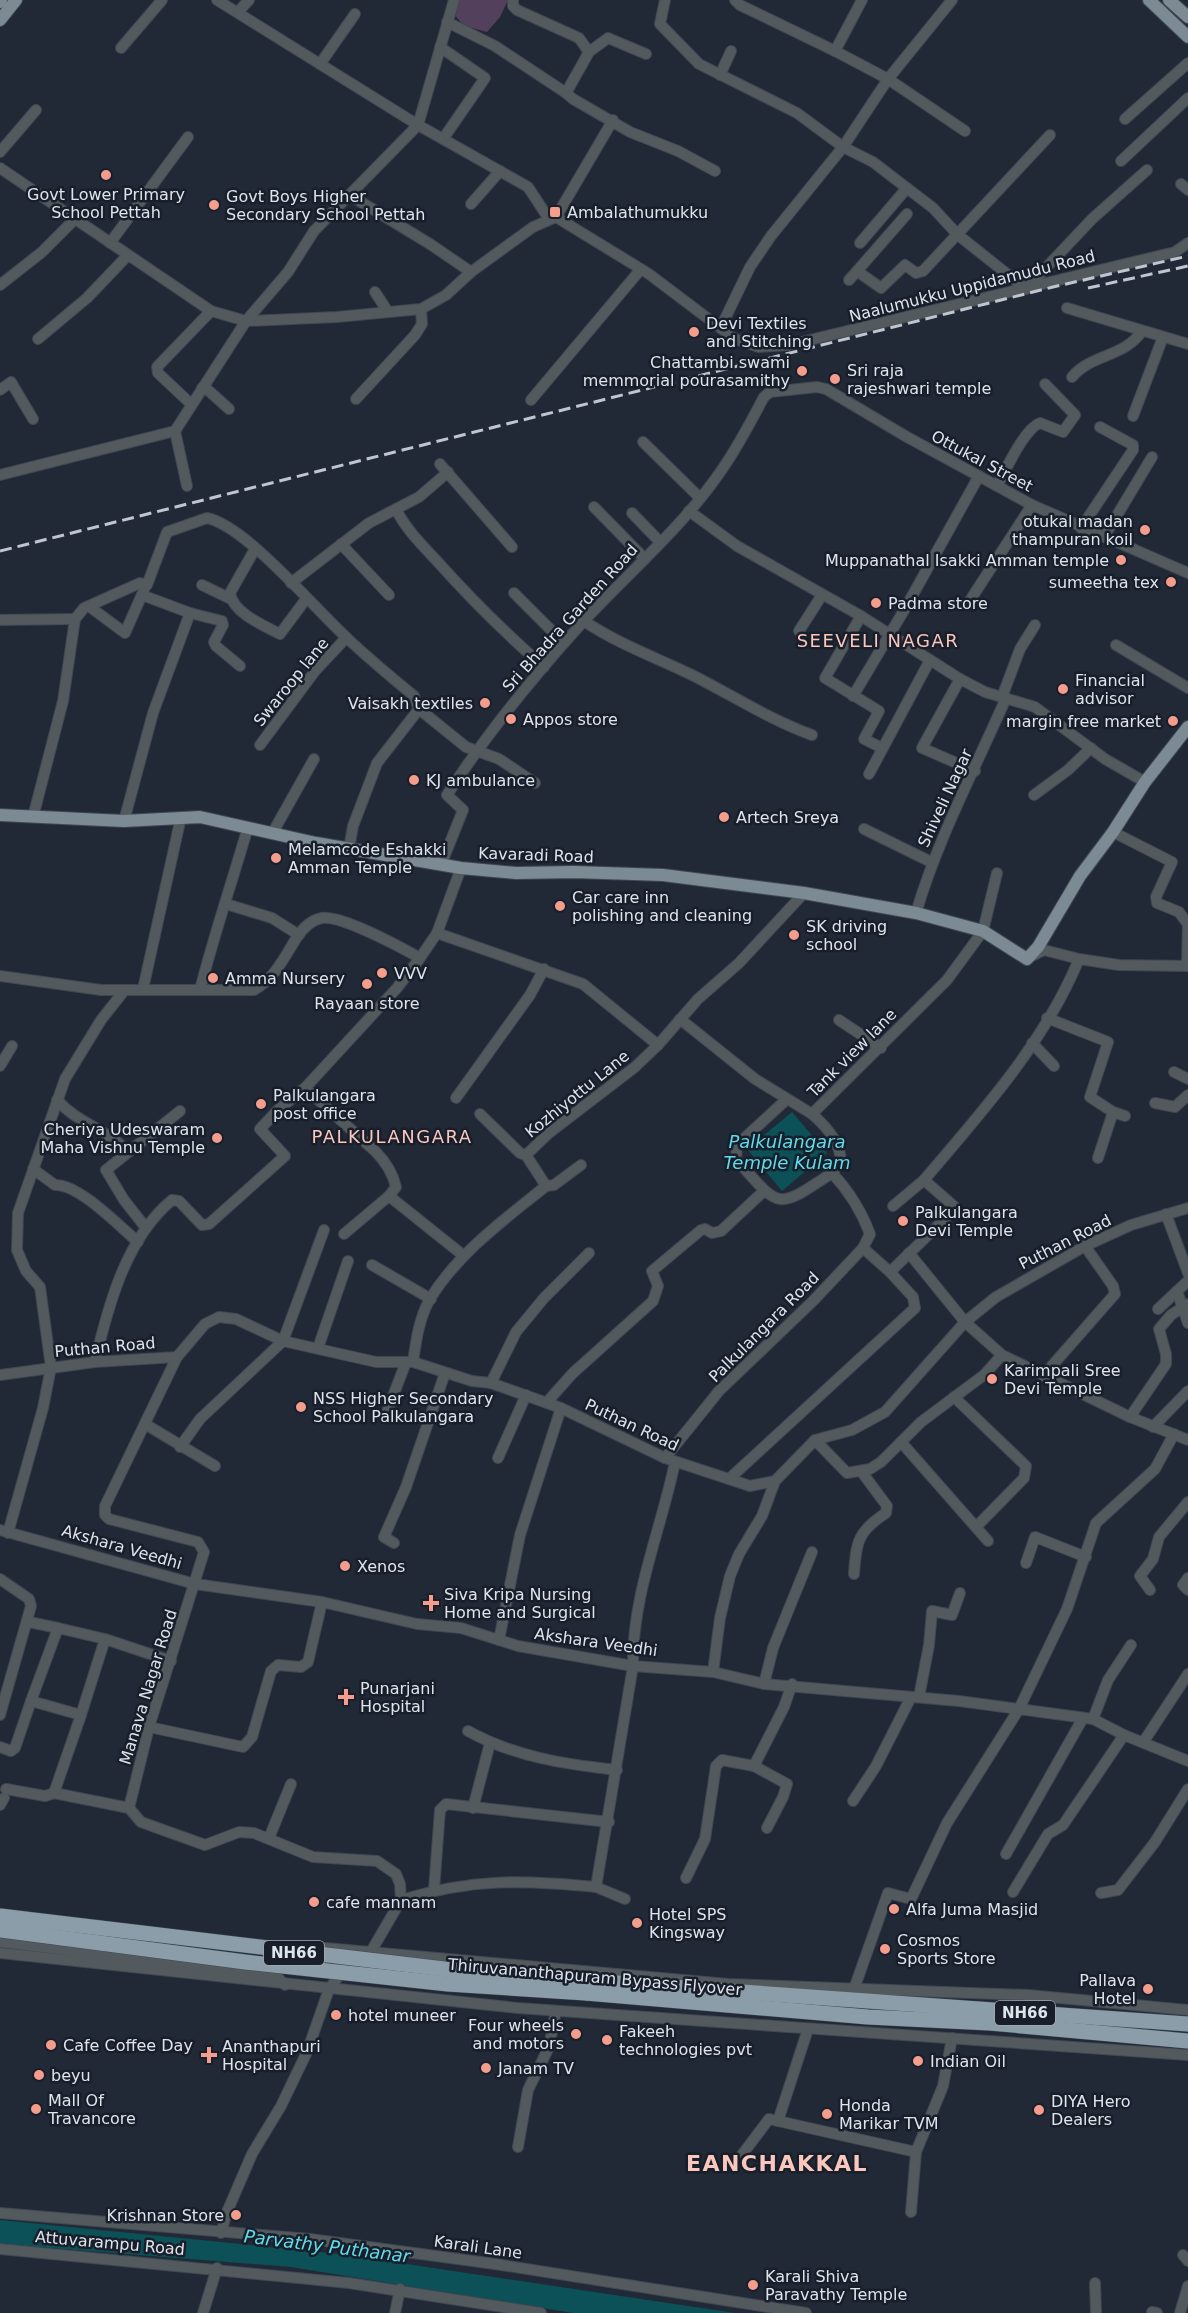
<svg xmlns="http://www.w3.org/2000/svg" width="1188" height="2313" font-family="'DejaVu Sans',sans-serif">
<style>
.green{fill:#52405d}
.water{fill:#0c5058}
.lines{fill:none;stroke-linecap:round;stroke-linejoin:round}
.minor-casing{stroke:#3f4753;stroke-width:12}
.major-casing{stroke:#3f4753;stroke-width:14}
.highway-casing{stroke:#3f4753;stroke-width:16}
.minor{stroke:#535a5e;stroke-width:10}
.major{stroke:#7b8a93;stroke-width:12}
.highway{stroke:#8b9da8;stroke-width:15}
.rail{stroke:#c0c6cf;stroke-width:3;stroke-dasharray:12 6;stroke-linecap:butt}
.highway-bridge-casing{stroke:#3f4753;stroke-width:16;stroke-linecap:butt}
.highway-bridge{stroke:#8b9da8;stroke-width:15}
.poi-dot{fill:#f49d8c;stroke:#181f2b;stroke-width:2}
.labels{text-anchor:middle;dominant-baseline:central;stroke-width:5;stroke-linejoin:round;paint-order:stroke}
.shield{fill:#181f2b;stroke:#a3a9b2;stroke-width:1.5}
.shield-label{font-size:15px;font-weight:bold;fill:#dee4ec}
.poi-label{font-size:16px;fill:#dee4ec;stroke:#181f2b;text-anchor:start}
.street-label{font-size:16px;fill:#dee4ec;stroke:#181f2b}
.neighbourhood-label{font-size:18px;letter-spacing:1.5px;fill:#fac7bd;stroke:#181f2b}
.water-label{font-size:18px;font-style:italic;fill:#61dae9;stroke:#181f2b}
.district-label{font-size:22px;font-weight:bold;letter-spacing:1.5px;fill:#fac7bd;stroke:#181f2b}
</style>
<rect width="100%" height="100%" fill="#212936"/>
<polygon class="green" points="458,0 508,0 500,17 487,32 464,26 454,14"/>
<g class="water">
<polygon points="792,1112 827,1153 782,1191 747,1149"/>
<polygon points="0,2220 340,2254 735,2313 573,2313 291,2267 0,2244"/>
</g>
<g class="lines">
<defs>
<g id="minor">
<polyline points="217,0 418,125 528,187 549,219"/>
<polyline points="513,0 513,6 517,10 579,38 589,52 566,93 573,99 630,132 678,151 715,171"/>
<polyline points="665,0 660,24 699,64 797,113 843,147 873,162 933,208 958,235 1026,289"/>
<polyline points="735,0 740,5 835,51 862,0"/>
<polyline points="238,12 249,0"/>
<polyline points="447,22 495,46 566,93"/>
<polyline points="440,47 485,78 443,139"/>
<polyline points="121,48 162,0"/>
<polyline points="835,51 888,79 965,131"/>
<polyline points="589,52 608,38 646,54"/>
<polyline points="320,64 355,14"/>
<polyline points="720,75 731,51"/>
<polyline points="1125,119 1188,63"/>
<polyline points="0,152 36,110"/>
<polyline points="1121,161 1188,98"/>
<polyline points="0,168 211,311 246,321 337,317 421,309 446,295 471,272 533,227 556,217 649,274 735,339 759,347 789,345 1175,252 1188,243"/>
<polyline points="1181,184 1188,190"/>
<polyline points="351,196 430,244 471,272"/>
<polyline points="471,204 500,171"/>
<polyline points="907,214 857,271 881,288 905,265 916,273 923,271 1050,135"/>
<polyline points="556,217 613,120"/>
<polyline points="110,243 188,137"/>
<polyline points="860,243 907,188"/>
<polyline points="849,280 857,271"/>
<polyline points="0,285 42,252 75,219"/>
<polyline points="1026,289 1092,219 1147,170"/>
<polyline points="375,292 388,312"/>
<polyline points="1067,308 1188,344"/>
<polyline points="721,327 750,267 771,236 843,147 888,79 952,0"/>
<polyline points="38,339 87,298 128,255"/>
<path d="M1072,377C1091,354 1125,357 1142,331"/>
<polyline points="202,388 208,390 229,409"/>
<polyline points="0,390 11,382 33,419"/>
<polyline points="356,399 415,335 422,324 421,309"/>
<polyline points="531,400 641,269"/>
<polyline points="191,404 158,373 157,367 211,311"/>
<polyline points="1133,416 1163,337"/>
<polyline points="175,431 187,486"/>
<polyline points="643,442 700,498"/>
<polyline points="440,464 512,547"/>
<polyline points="0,475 175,431 246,321 288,272 314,231 418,125 454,0"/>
<path d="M997,486C1006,470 1024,429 1040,423L1063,432L1075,415L1045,384"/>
<polyline points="594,507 645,559"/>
<path d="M396,509C405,528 421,544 436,560C470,598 505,633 544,667"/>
<polyline points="689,511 737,546 861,616 960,679 985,692 1035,707 1105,759 1145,782"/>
<polyline points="632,513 660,542"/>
<polyline points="1081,528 1133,450 1133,445 1100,427"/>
<polyline points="1104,537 1152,457"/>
<polyline points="341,544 389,595"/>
<path d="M255,549L230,593C233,613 263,625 280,634L306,599"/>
<polyline points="291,583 369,523 419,497 448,472"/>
<polyline points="202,585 231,599"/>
<polyline points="514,593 564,643"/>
<polyline points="142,595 190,613 222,621 223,625 214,642 216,646 240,666"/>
<polyline points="967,605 1032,505"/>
<polyline points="90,607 125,633 144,590"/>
<polyline points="861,616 825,678 879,711 864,739 882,748"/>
<polyline points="0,620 75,619"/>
<path d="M584,621C618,644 655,657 692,675C732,695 770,720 812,735"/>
<polyline points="799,631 822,595"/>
<polyline points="1116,645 1188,688"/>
<polyline points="960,679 922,748 975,771"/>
<polyline points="853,696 906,607 979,476"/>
<polyline points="1002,697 1020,649 1035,625"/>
<polyline points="260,745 315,671 346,638"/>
<polyline points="869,774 930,660"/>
<polyline points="1034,795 1068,770 1091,748"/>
<path d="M33,817L63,701L75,619L84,608L140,583L147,585L167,532L207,518C246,526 315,609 347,638C368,658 391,677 414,696L419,709L466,747L499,759L535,783"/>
<polyline points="124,821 153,713 190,613"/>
<polyline points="864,829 931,862"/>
<polyline points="273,832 314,759"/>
<polyline points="1113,832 1172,862 1156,897 1157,903 1179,912 1187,923"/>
<polyline points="349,849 353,826 377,763 419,709"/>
<path d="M441,865L463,810L447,795C487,733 533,677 582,623C629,572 684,526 723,468C739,445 751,421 764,397L770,392L817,387L826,389L907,437L1032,505L1188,573"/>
<polyline points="226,904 272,918 299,935"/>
<path d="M916,913C938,838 975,769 1006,698"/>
<polyline points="437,933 583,984 658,1045"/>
<polyline points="1030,957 1044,950 1079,959 1119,965 1188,966"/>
<polyline points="1187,966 1188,922"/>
<path d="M0,976L101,990H254C275,978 284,958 297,937C303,928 311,920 322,918C341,915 402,948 420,958"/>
<polyline points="143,989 181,817"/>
<path d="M200,990C214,935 232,882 248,827"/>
<polyline points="1047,1018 1108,1042 1090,1097 1113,1112 1125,1116"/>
<polyline points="680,1019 755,1079 812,1114"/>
<polyline points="839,1020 881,1048"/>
<polyline points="1032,1043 1054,1066"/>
<polyline points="0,1066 12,1046"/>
<polyline points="1174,1072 1188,1079"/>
<path d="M305,1088L375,1151C385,1161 393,1174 396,1187L389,1196L344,1234"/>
<polyline points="456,1098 530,995 544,969"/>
<path d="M787,1099L737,1145L736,1159C781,1210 776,1210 832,1173"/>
<path d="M57,1100C77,1123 107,1129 128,1152"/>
<polyline points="1155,1103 1175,1107 1188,1095"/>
<polyline points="480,1114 520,1153 526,1155"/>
<polyline points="1098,1158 1113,1112"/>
<path d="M33,1169L55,1185C79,1184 119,1226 138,1242"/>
<polyline points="546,1186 554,1185 581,1165"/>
<polyline points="389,1196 464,1256"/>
<polyline points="893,1206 924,1180"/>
<polyline points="1166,1214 1188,1273"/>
<polyline points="146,1228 124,1200 106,1170 180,1111"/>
<path d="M863,1248L870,1234C861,1210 849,1191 832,1173L841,1161C840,1142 826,1126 812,1114L947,980L983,931L997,873"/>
<polyline points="909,1253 965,1322 1002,1355 1130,1417 1188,1440"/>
<polyline points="372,1265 431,1299"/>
<polyline points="1177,1291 1188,1323"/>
<polyline points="1158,1309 1188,1281"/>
<polyline points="318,1348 348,1261"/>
<polyline points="177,1357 105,1506 105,1515 109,1519 198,1542 204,1552 149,1727 129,1808 141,1822 205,1845 239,1832 254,1833 313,1857 377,1861 396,1874 400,1884 401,1900"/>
<path d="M95,1362C108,1306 126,1238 172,1200L179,1201L202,1225L209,1224L285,1156L260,1129L278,1110L305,1088L397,988L420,958L437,933L461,868"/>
<path d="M413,1362C416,1341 419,1318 430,1299C458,1253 505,1219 546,1186L526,1155L549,1133L635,1067L658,1045L698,999L739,963L804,893"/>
<polyline points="0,1375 95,1362 177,1357 205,1324 219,1317 236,1319 283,1341 376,1362 413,1362 472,1381 491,1383 561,1408 665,1458 750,1486 775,1481 815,1440 852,1430 885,1412 965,1322 996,1297 1085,1246 1131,1225 1188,1208"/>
<polyline points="1043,1376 1115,1294 1113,1286 1085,1246"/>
<polyline points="491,1383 516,1332 544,1298 589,1253"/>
<polyline points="954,1397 1026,1466 1024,1478 976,1527"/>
<polyline points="547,1402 573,1373 653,1301 658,1286 652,1271 701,1230 705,1229 712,1233 721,1231 764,1191"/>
<polyline points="387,1412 406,1362"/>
<polyline points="1130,1417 1166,1364 1166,1354 1159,1329 1171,1315 1188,1304"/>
<polyline points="145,1424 215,1466"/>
<polyline points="1153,1427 1188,1391"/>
<polyline points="815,1440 847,1473 870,1469 881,1462 921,1422 984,1375 1002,1355"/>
<polyline points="901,1442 988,1541"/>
<polyline points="180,1447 200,1419 283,1341 324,1230"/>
<polyline points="498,1458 526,1395"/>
<polyline points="665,1458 719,1391 813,1301 863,1248 890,1272"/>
<path d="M729,1479L915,1308L913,1297L890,1272L956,1208L924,1180C982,1112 1045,1042 1079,959"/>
<polyline points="0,1530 195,1584 322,1602 417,1624 461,1628 518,1646 633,1666 713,1672 764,1684 959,1701 1093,1719 1124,1735 1188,1761"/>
<polyline points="8,1533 43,1408 51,1367 40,1287 26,1271 17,1250 18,1213 65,1079 101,1020 124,991"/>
<polyline points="394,1543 384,1537 406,1487 445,1373"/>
<polyline points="1026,1563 1035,1537 1086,1557"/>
<path d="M854,1574C856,1542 858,1531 886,1513L887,1506L861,1471"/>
<polyline points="1188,1578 1183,1585 1188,1590"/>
<polyline points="0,1579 29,1599 31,1606 0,1715"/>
<polyline points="1150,1590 1140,1576 1153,1559 1159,1537 1188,1502"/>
<polyline points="29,1622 58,1628"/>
<polyline points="105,1639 58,1628 31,1701 81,1715 105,1639 171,1661"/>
<polyline points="499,1640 520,1535 561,1408"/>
<polyline points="713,1672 720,1618 730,1576 739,1554 762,1516 775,1481"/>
<polyline points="764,1684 773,1648 812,1552"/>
<polyline points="919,1697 929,1645 932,1611 952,1615 960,1593"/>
<polyline points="1093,1719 1108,1680 1131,1645"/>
<polyline points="149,1727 243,1747 252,1737 271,1671 278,1665 301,1667 308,1662 322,1602"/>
<path d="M468,1731C515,1757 564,1764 617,1770"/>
<polyline points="1144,1741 1188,1674"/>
<polyline points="0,1747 11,1751 15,1748 31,1701"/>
<polyline points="754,1766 787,1784 783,1797 767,1828"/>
<polyline points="6,1789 45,1796 54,1793 129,1808"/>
<polyline points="54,1793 81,1715"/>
<polyline points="853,1801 876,1766 911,1697"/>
<polyline points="0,1805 4,1798"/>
<polyline points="473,1808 490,1743"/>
<polyline points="269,1838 291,1784"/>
<polyline points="1006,1854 1083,1718"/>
<polyline points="686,1878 705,1839 716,1766 722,1760 754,1766 784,1707 792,1684"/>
<polyline points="596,1887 625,1899"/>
<polyline points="434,1890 440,1810 446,1804 609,1822"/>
<polyline points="1013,1892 1048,1834 1063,1825 1124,1735"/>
<polyline points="1101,1893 1118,1890 1155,1842 1188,1789"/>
<polyline points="0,1942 276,1976 285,1985"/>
<polyline points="325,1948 728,1984 1028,1995 1188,2010"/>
<polyline points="0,1953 518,2008 1188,2055"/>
<path d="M369,1955L401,1900C472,1878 524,1880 596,1887L633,1666C632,1595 661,1530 675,1462"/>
<polyline points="854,1989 888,1893 911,1899 947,1823 1019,1709 1067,1609 1096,1523 1155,1469 1174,1434"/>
<polyline points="778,2121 808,2029"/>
<polyline points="518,2147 528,2090 549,2047 556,2011"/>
<polyline points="735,2164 769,2119 916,2152"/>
<polyline points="911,2212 916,2152 943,2086 952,2038"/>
<polyline points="0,2213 310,2239 495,2264 806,2313"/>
<polyline points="221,2233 227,2212 252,2154 281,2106 307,2052 329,1989 338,1977 340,1966"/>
<polyline points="0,2249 349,2283 541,2313"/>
<polyline points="1183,2255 1188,2261"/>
<polyline points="1095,2283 1096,2313"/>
<polyline points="1152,2312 1157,2313"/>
<polyline points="203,2313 217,2268"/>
<polyline points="395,2313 400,2289"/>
<polyline points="1180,2313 1188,2286"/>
</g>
<g id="major">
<polyline points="1149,0 1188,37"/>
<polyline points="1169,0 1188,17"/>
<polyline points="0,2 1,0"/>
<polyline points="0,20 16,0"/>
<polyline points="0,815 124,821 200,817 316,843 461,868 516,873 574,872 663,875 804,893 916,913 983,931 1027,959 1038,947 1080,876 1113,832 1145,782 1188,727"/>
</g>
<g id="highway">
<polyline points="589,1981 1188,2024"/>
<polyline points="586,1993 868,2017 990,2023 1188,2041"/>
</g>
</defs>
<use href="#minor" class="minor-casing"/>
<use href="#major" class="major-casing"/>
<use href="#highway" class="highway-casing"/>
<use href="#minor" class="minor"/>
<use href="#major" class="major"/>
<use href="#highway" class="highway"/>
<g class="rail">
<polyline points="1088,288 1188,266"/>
<polyline points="0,551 1053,287 1188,256"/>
</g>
<defs>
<g id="highway-bridge">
<polyline points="0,1916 453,1970 589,1981"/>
<polyline points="0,1930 245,1962 448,1984 586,1993"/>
</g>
</defs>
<use href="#highway-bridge" class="highway-bridge-casing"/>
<use href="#highway-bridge" class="highway-bridge"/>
</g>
<g class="poi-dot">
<circle cx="106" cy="175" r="6"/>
<circle cx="214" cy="205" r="6"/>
<rect x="549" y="206" width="12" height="12" rx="3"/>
<circle cx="694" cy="332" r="6"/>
<circle cx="802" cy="371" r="6"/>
<circle cx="835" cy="379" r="6"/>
<circle cx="1145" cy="530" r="6"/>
<circle cx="1121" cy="560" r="6"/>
<circle cx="1171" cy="582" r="6"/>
<circle cx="876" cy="603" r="6"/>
<circle cx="1063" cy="689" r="6"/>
<circle cx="485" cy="703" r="6"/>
<circle cx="511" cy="719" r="6"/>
<circle cx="1173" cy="721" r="6"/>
<circle cx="414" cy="780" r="6"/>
<circle cx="724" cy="817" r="6"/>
<circle cx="276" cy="858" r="6"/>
<circle cx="560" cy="906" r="6"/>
<circle cx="794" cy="935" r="6"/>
<circle cx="382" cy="973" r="6"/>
<circle cx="213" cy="978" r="6"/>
<circle cx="367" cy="984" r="6"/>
<circle cx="261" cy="1104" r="6"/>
<circle cx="217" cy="1138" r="6"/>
<circle cx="903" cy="1221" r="6"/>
<circle cx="992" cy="1379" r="6"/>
<circle cx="301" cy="1407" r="6"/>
<circle cx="345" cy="1566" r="6"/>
<path d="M428 1594h6v6h6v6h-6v6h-6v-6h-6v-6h6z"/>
<path d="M343 1688h6v6h6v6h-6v6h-6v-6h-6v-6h6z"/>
<circle cx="314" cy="1902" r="6"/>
<circle cx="894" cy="1909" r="6"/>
<circle cx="637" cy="1923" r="6"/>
<circle cx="885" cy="1949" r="6"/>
<circle cx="1148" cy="1989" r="6"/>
<circle cx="336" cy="2015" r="6"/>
<circle cx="576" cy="2034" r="6"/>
<circle cx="607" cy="2040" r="6"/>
<circle cx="51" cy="2045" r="6"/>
<path d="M206 2046h6v6h6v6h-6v6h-6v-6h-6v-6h6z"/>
<circle cx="918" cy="2061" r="6"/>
<circle cx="486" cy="2068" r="6"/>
<circle cx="39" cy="2075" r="6"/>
<circle cx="36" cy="2109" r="6"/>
<circle cx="1039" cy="2110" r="6"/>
<circle cx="827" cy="2114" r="6"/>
<circle cx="236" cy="2215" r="6"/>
<circle cx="753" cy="2285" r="6"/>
</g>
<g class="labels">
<g class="shield">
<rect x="264" y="1941" width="60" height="24" rx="4.5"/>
<rect x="995" y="2001" width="60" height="24" rx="4.5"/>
</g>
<g class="shield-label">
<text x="294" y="1953">NH66</text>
<text x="1025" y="2013">NH66</text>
</g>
<g class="poi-label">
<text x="106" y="194" text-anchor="middle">Govt Lower Primary<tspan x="106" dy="18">School Pettah</tspan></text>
<text x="226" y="196">Govt Boys Higher<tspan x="226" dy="18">Secondary School Pettah</tspan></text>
<text x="567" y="212">Ambalathumukku</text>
<text x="706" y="323">Devi Textiles<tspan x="706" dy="18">and Stitching</tspan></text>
<text x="790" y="362" text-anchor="end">Chattambi swami<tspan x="790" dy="18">memmorial pourasamithy</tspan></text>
<text x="847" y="370">Sri raja<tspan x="847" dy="18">rajeshwari temple</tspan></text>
<text x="1133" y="521" text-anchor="end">otukal madan<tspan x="1133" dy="18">thampuran koil</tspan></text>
<text x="1109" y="560" text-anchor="end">Muppanathal Isakki Amman temple</text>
<text x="1159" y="582" text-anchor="end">sumeetha tex</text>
<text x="888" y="603">Padma store</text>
<text x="1075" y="680">Financial<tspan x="1075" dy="18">advisor</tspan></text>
<text x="473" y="703" text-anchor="end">Vaisakh textiles</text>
<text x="523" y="719">Appos store</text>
<text x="1161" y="721" text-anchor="end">margin free market</text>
<text x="426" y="780">KJ ambulance</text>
<text x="736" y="817">Artech Sreya</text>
<text x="288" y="849">Melamcode Eshakki<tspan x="288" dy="18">Amman Temple</tspan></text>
<text x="572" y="897">Car care inn<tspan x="572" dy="18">polishing and cleaning</tspan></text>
<text x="806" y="926">SK driving<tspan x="806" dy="18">school</tspan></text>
<text x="394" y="973">VVV</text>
<text x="225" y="978">Amma Nursery</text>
<text x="367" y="1003" text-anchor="middle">Rayaan store</text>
<text x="273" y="1095">Palkulangara<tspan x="273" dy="18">post office</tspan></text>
<text x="205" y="1129" text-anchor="end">Cheriya Udeswaram<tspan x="205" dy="18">Maha Vishnu Temple</tspan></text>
<text x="915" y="1212">Palkulangara<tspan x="915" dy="18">Devi Temple</tspan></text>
<text x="1004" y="1370">Karimpali Sree<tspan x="1004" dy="18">Devi Temple</tspan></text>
<text x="313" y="1398">NSS Higher Secondary<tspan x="313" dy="18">School Palkulangara</tspan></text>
<text x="357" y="1566">Xenos</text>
<text x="444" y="1594">Siva Kripa Nursing<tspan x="444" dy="18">Home and Surgical</tspan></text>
<text x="360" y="1688">Punarjani<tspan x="360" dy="18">Hospital</tspan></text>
<text x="326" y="1902">cafe mannam</text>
<text x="906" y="1909">Alfa Juma Masjid</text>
<text x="649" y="1914">Hotel SPS<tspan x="649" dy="18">Kingsway</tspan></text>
<text x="897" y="1940">Cosmos<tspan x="897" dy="18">Sports Store</tspan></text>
<text x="1136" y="1980" text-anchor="end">Pallava<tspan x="1136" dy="18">Hotel</tspan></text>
<text x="348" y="2015">hotel muneer</text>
<text x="564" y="2025" text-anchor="end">Four wheels<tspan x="564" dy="18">and motors</tspan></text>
<text x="619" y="2031">Fakeeh<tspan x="619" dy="18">technologies pvt</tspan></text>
<text x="63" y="2045">Cafe Coffee Day</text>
<text x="222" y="2046">Ananthapuri<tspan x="222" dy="18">Hospital</tspan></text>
<text x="930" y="2061">Indian Oil</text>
<text x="498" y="2068">Janam TV</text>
<text x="51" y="2075">beyu</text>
<text x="48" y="2100">Mall Of<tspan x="48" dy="18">Travancore</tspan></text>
<text x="1051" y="2101">DIYA Hero<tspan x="1051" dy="18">Dealers</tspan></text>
<text x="839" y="2105">Honda<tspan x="839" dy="18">Marikar TVM</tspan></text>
<text x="224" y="2215" text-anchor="end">Krishnan Store</text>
<text x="765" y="2276">Karali Shiva<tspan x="765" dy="18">Paravathy Temple</tspan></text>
</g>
<g class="street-label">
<text transform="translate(972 286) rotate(-14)">Naalumukku Uppidamudu Road</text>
<text transform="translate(982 461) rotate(28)">Ottukal Street</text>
<text transform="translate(570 618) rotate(-48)">Sri Bhadra Garden Road</text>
<text transform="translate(291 682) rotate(-51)">Swaroop lane</text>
<text transform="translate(945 798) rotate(-65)">Shiveli Nagar</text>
<text transform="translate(536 855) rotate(2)">Kavaradi Road</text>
<text transform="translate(852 1053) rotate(-45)">Tank view lane</text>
<text transform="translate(577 1094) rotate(-39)">Kozhiyottu Lane</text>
<text transform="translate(1065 1242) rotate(-27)">Puthan Road</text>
<text transform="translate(764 1327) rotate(-45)">Palkulangara Road</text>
<text transform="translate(105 1347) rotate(-5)">Puthan Road</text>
<text transform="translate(632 1425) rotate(25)">Puthan Road</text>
<text transform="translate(122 1547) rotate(16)">Akshara Veedhi</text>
<text transform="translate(596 1642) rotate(8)">Akshara Veedhi</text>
<text transform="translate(148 1687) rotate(-73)">Manava Nagar Road</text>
<text transform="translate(595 1977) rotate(5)">Thiruvananthapuram Bypass Flyover</text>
<text transform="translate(110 2243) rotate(5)">Attuvarampu Road</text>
<text transform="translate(478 2247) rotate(8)">Karali Lane</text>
</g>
<g class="neighbourhood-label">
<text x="878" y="640">SEEVELI NAGAR</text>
<text x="392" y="1136">PALKULANGARA</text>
</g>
<g class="water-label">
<text x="787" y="1141">Palkulangara<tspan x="787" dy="21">Temple Kulam</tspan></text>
<text transform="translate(327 2246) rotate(7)">Parvathy Puthanar</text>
</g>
<g class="district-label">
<text x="777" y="2163">EANCHAKKAL</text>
</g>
</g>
</svg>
